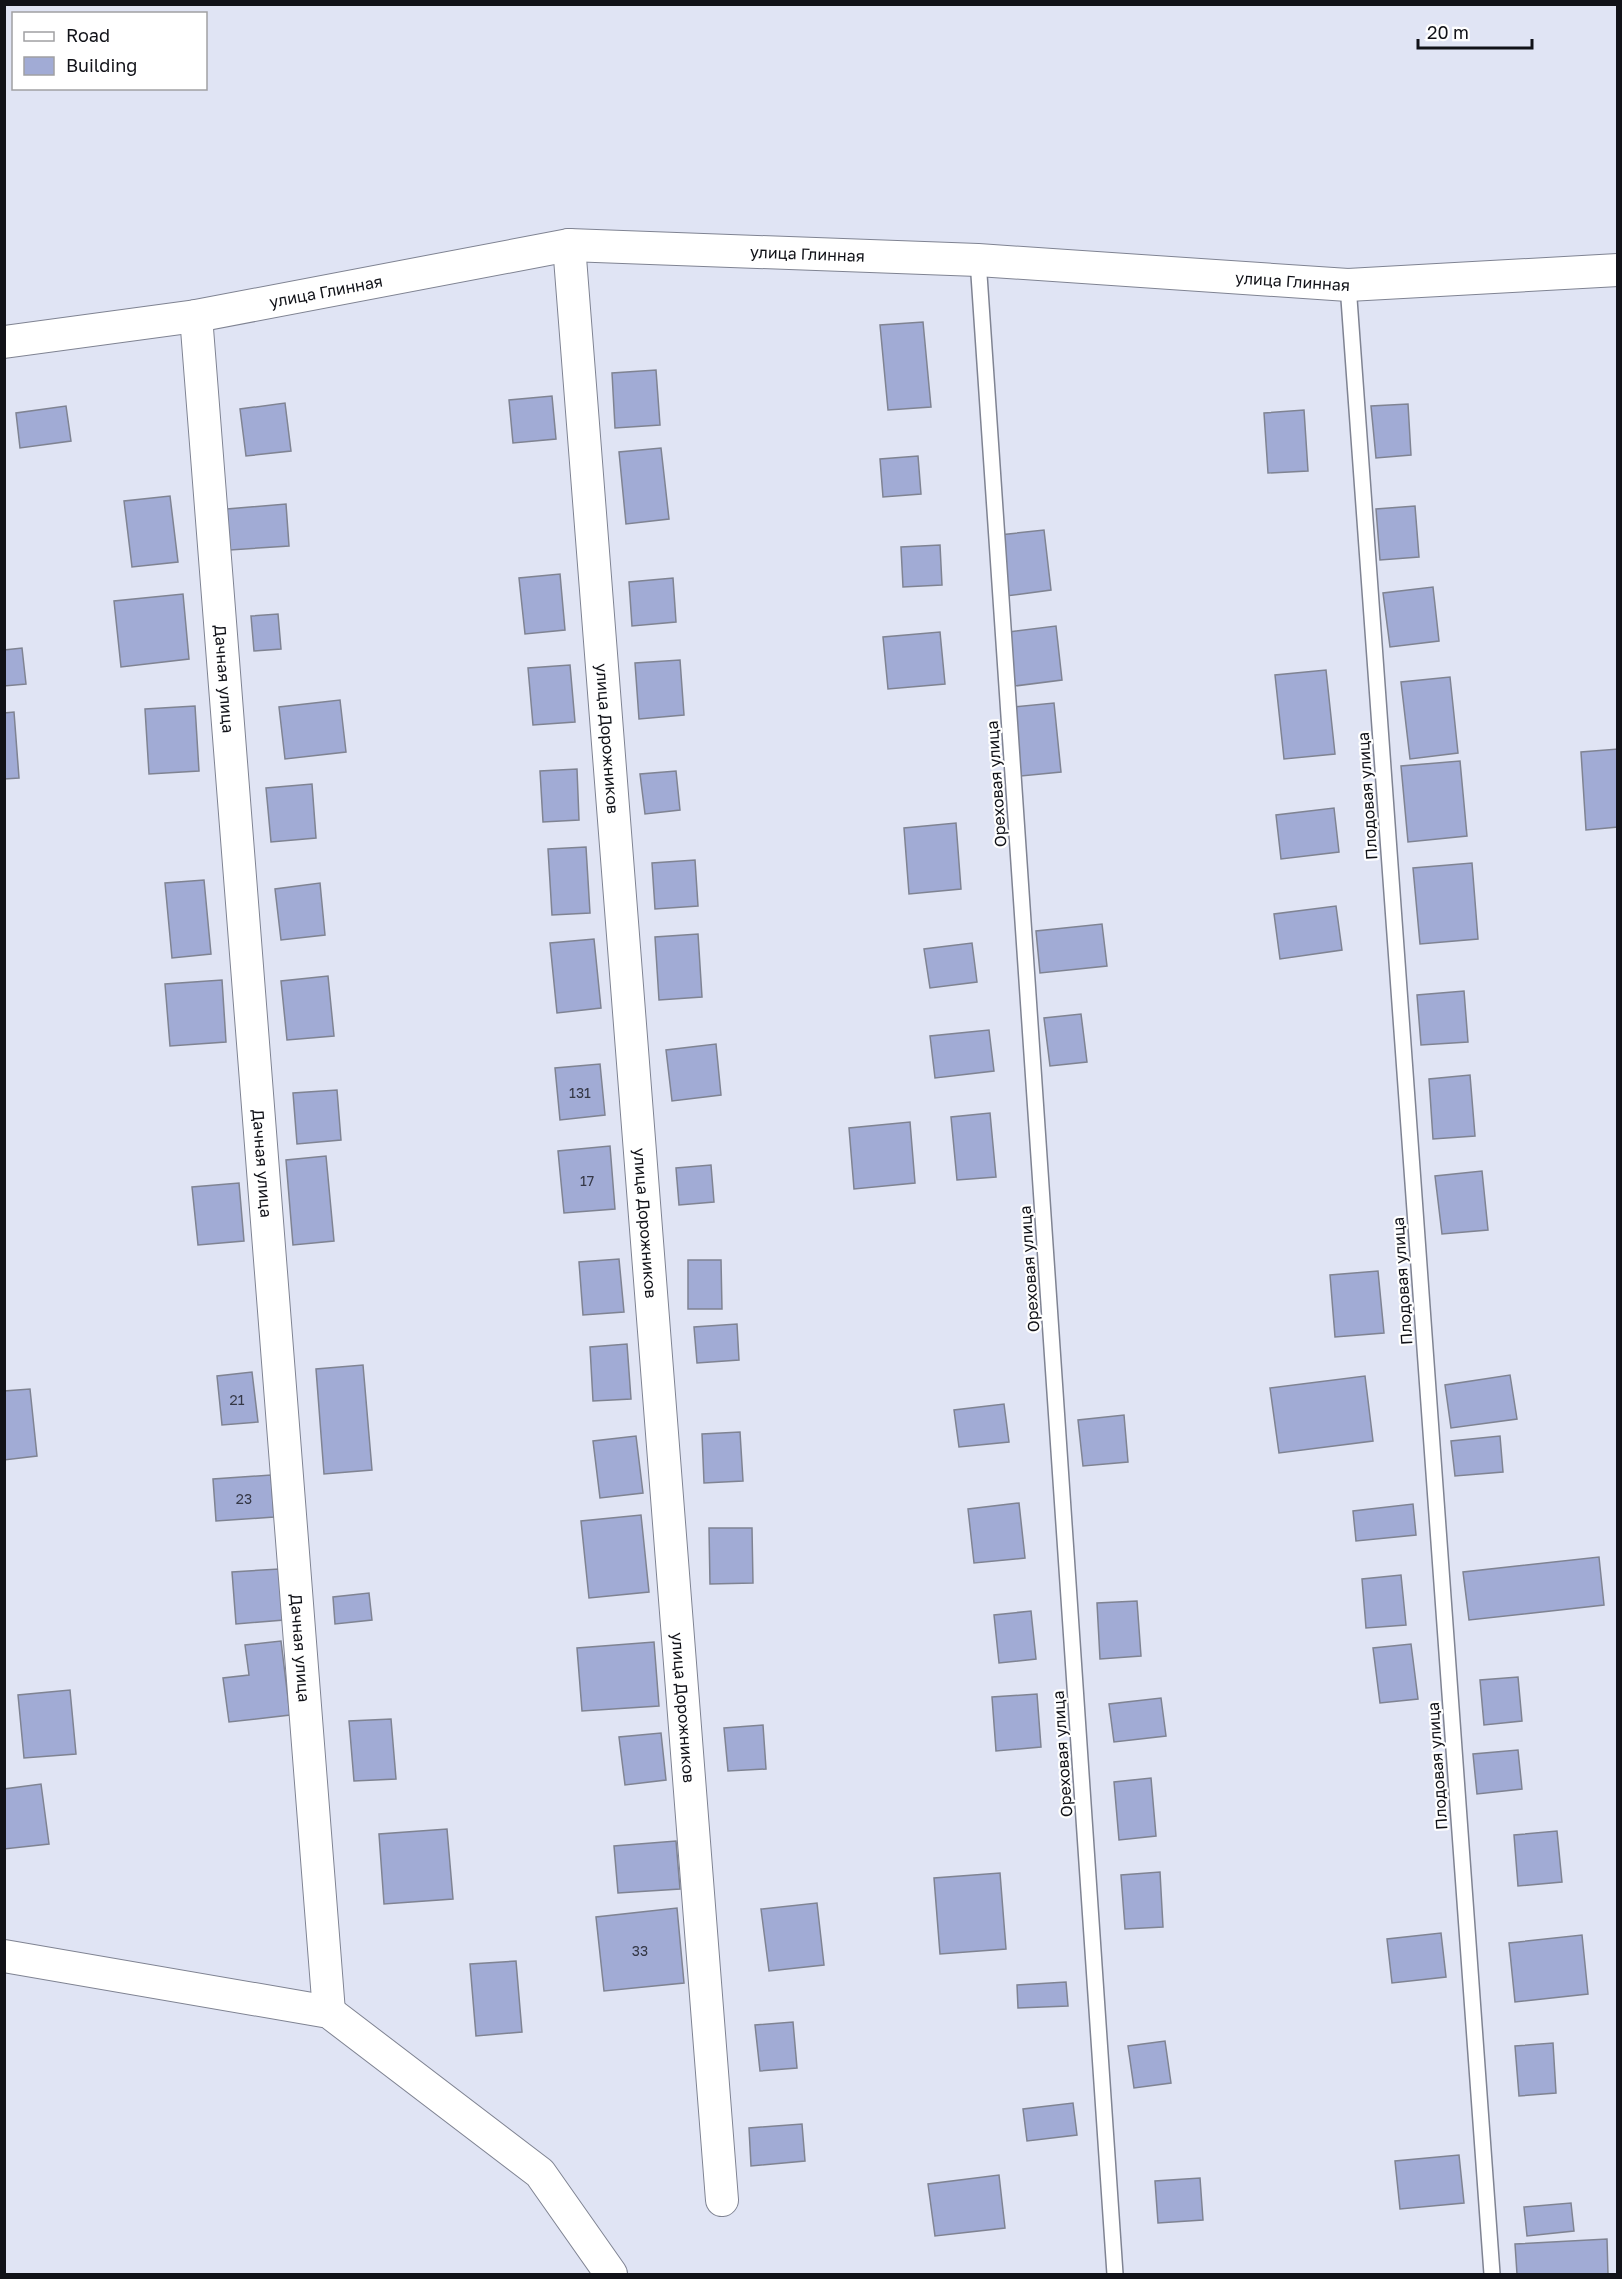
<svg xmlns="http://www.w3.org/2000/svg" width="1622" height="2279" font-family="'Golos Text',sans-serif">
<style>
.building{fill:#a1abd5;stroke:#7f8392;stroke-width:1.5}
.lines{fill:none;stroke-linecap:round;stroke-linejoin:round}
.lane-casing{stroke:#7f8392;stroke-width:18}
.street-casing{stroke:#7f8392;stroke-width:34}
.lane{stroke:#fff;stroke-width:15}
.street{stroke:#fff;stroke-width:32}
.labels{text-anchor:middle;dominant-baseline:central;stroke-width:4.5;stroke-linejoin:round;paint-order:stroke}
.number-label{font-size:14px;fill:#353847}
.street-label{font-size:16px;fill:#111218;stroke:#fff}
</style>
<rect width="100%" height="100%" fill="#e0e4f4"/>
<g class="building">
<polygon points="923,322 931,407 888,410 880,325"/>
<polygon points="656,370 660,425 615,428 612,373"/>
<polygon points="552,396 556,439 513,443 509,400"/>
<polygon points="285,403 291,451 246,456 240,409"/>
<polygon points="1408,404 1411,455 1376,458 1371,406"/>
<polygon points="66,406 71,441 20,448 16,413"/>
<polygon points="1304,410 1308,471 1268,473 1264,413"/>
<polygon points="661,448 669,519 626,524 619,452"/>
<polygon points="918,456 921,494 883,497 880,459"/>
<polygon points="170,496 178,562 132,567 124,501"/>
<polygon points="286,504 289,546 230,550 227,509"/>
<polygon points="1415,506 1419,557 1380,560 1376,509"/>
<polygon points="1044,530 1051,590 1006,596 999,535"/>
<polygon points="940,545 942,585 903,587 901,547"/>
<polygon points="560,574 565,630 525,634 519,578"/>
<polygon points="673,578 676,622 632,626 629,582"/>
<polygon points="1433,587 1439,641 1390,647 1383,593"/>
<polygon points="183,594 189,659 121,667 114,601"/>
<polygon points="278,614 281,649 254,651 251,616"/>
<polygon points="1056,626 1062,680 1015,686 1009,632"/>
<polygon points="940,632 945,684 888,689 883,637"/>
<polygon points="22,648 26,684 4,686 4,650"/>
<polygon points="680,660 684,715 639,719 635,663"/>
<polygon points="570,665 575,722 533,725 528,668"/>
<polygon points="1326,670 1335,754 1284,759 1275,675"/>
<polygon points="1450,677 1458,753 1410,759 1401,682"/>
<polygon points="340,700 346,752 285,759 279,707"/>
<polygon points="1054,703 1061,772 1021,776 1014,707"/>
<polygon points="195,706 199,771 149,774 145,709"/>
<polygon points="14,712 19,778 4,779 4,713"/>
<polygon points="1618,749 1618,827 1586,830 1581,752"/>
<polygon points="1460,761 1467,836 1408,842 1401,766"/>
<polygon points="577,769 579,820 543,822 540,771"/>
<polygon points="676,771 680,810 645,814 640,774"/>
<polygon points="312,784 316,838 271,842 266,788"/>
<polygon points="1334,808 1339,852 1281,859 1276,815"/>
<polygon points="956,823 961,889 909,894 904,828"/>
<polygon points="586,847 590,913 552,915 548,849"/>
<polygon points="695,860 698,906 655,909 652,863"/>
<polygon points="1472,863 1478,939 1420,944 1413,868"/>
<polygon points="204,880 211,954 172,958 165,883"/>
<polygon points="320,883 325,935 281,940 275,889"/>
<polygon points="1336,906 1342,950 1280,959 1274,914"/>
<polygon points="1102,924 1107,966 1040,973 1036,931"/>
<polygon points="698,934 702,997 659,1000 655,937"/>
<polygon points="594,939 601,1008 557,1013 550,943"/>
<polygon points="972,943 977,982 930,988 924,949"/>
<polygon points="328,976 334,1036 287,1040 281,981"/>
<polygon points="222,980 226,1042 170,1046 165,984"/>
<polygon points="1464,991 1468,1042 1421,1045 1417,995"/>
<polygon points="1081,1014 1087,1062 1050,1066 1044,1018"/>
<polygon points="989,1030 994,1071 935,1078 930,1036"/>
<polygon points="716,1044 721,1095 672,1101 666,1050"/>
<polygon points="600,1064 605,1115 560,1120 555,1068"/>
<polygon points="1470,1075 1475,1136 1433,1139 1429,1079"/>
<polygon points="337,1090 341,1140 297,1144 293,1093"/>
<polygon points="990,1113 996,1177 957,1180 951,1117"/>
<polygon points="910,1122 915,1183 854,1189 849,1128"/>
<polygon points="610,1146 615,1209 564,1213 558,1151"/>
<polygon points="326,1156 334,1241 293,1245 286,1160"/>
<polygon points="711,1165 714,1202 679,1205 676,1168"/>
<polygon points="1482,1171 1488,1230 1442,1234 1435,1176"/>
<polygon points="239,1183 244,1241 198,1245 192,1187"/>
<polygon points="619,1259 624,1312 583,1315 579,1262"/>
<polygon points="688,1260 721,1260 722,1309 688,1309"/>
<polygon points="1378,1271 1384,1333 1335,1337 1330,1275"/>
<polygon points="737,1324 739,1360 697,1363 694,1327"/>
<polygon points="627,1344 631,1399 593,1401 590,1347"/>
<polygon points="363,1365 372,1470 324,1474 316,1369"/>
<polygon points="252,1372 258,1422 222,1425 217,1376"/>
<polygon points="1510,1375 1517,1419 1451,1428 1445,1385"/>
<polygon points="1365,1376 1373,1441 1279,1453 1270,1388"/>
<polygon points="30,1389 37,1456 4,1460 4,1391"/>
<polygon points="1004,1404 1009,1442 959,1447 954,1410"/>
<polygon points="1124,1415 1128,1462 1083,1466 1078,1420"/>
<polygon points="740,1432 743,1481 704,1483 702,1434"/>
<polygon points="636,1436 643,1493 600,1498 593,1441"/>
<polygon points="1500,1436 1503,1472 1455,1476 1451,1441"/>
<polygon points="271,1475 274,1517 216,1521 213,1479"/>
<polygon points="1019,1503 1025,1558 974,1563 968,1509"/>
<polygon points="1413,1504 1416,1535 1356,1541 1353,1511"/>
<polygon points="641,1515 649,1592 589,1598 581,1521"/>
<polygon points="709,1528 752,1528 753,1583 710,1584"/>
<polygon points="1599,1557 1604,1605 1469,1620 1463,1572"/>
<polygon points="279,1569 284,1620 236,1624 232,1572"/>
<polygon points="1401,1575 1406,1625 1366,1628 1362,1579"/>
<polygon points="369,1593 372,1620 335,1624 333,1597"/>
<polygon points="1137,1601 1141,1656 1100,1659 1097,1603"/>
<polygon points="1031,1611 1036,1659 999,1663 994,1615"/>
<polygon points="281,1641 290,1715 229,1722 223,1678 249,1675 245,1645"/>
<polygon points="654,1642 659,1706 582,1711 577,1648"/>
<polygon points="1411,1644 1418,1699 1380,1703 1373,1648"/>
<polygon points="1518,1677 1522,1721 1484,1725 1480,1680"/>
<polygon points="70,1690 76,1754 24,1758 18,1695"/>
<polygon points="1037,1694 1041,1747 996,1751 992,1697"/>
<polygon points="1161,1698 1166,1736 1114,1742 1109,1704"/>
<polygon points="391,1719 396,1779 354,1781 349,1721"/>
<polygon points="763,1725 766,1769 728,1771 724,1728"/>
<polygon points="661,1733 666,1780 625,1785 619,1737"/>
<polygon points="1518,1750 1522,1789 1477,1794 1473,1754"/>
<polygon points="1151,1778 1156,1836 1119,1840 1114,1782"/>
<polygon points="41,1784 49,1844 4,1849 4,1789"/>
<polygon points="447,1829 453,1899 384,1904 379,1834"/>
<polygon points="1557,1831 1562,1882 1518,1886 1514,1835"/>
<polygon points="676,1841 680,1889 618,1893 614,1846"/>
<polygon points="1160,1872 1163,1927 1125,1929 1121,1875"/>
<polygon points="1000,1873 1006,1949 940,1954 934,1878"/>
<polygon points="817,1903 824,1965 769,1971 761,1909"/>
<polygon points="677,1908 684,1983 604,1991 596,1917"/>
<polygon points="1441,1933 1446,1977 1392,1983 1387,1939"/>
<polygon points="1582,1935 1588,1994 1515,2002 1509,1943"/>
<polygon points="516,1961 522,2032 476,2036 470,1964"/>
<polygon points="1066,1982 1068,2006 1018,2008 1017,1985"/>
<polygon points="793,2022 797,2068 760,2071 755,2025"/>
<polygon points="1165,2041 1171,2083 1134,2088 1128,2046"/>
<polygon points="1553,2043 1556,2093 1519,2096 1515,2046"/>
<polygon points="1073,2103 1077,2135 1027,2141 1023,2109"/>
<polygon points="802,2124 805,2161 751,2166 749,2128"/>
<polygon points="1459,2155 1464,2203 1400,2209 1395,2161"/>
<polygon points="999,2175 1005,2228 935,2236 928,2184"/>
<polygon points="1200,2178 1203,2220 1158,2223 1155,2181"/>
<polygon points="1571,2203 1574,2231 1527,2236 1524,2207"/>
<polygon points="1607,2239 1608,2274 1517,2274 1515,2244"/>
</g>
<g class="lines">
<defs>
<g id="lane">
<polyline points="978,260 1115,2274"/>
<polyline points="1348,285 1492,2274"/>
</g>
<g id="street">
<path id="s1" d="M569,245L722,2200"/>
<path id="s2" d="M196,316L329,2012"/>
<path id="s3" d="M4,342L196,316L569,245L978,260L1348,285L1618,270"/>
<polyline points="4,1956 329,2012 540,2173 611,2274"/>
</g>
</defs>
<use href="#lane" class="lane-casing"/>
<use href="#street" class="street-casing"/>
<use href="#lane" class="lane"/>
<use href="#street" class="street"/>
</g>
<g class="labels">
<g class="number-label">
<text x="580" y="1092">131</text>
<text x="587" y="1180">17</text>
<text x="237" y="1399">21</text>
<text x="244" y="1498">23</text>
<text x="640" y="1950">33</text>
</g>
<g class="street-label">
<text stroke="none"><textPath href="#s3" startOffset="812">улица Глинная</textPath></text>
<text stroke="none"><textPath href="#s3" startOffset="1298">улица Глинная</textPath></text>
<text stroke="none"><textPath href="#s3" startOffset="326">улица Глинная</textPath></text>
<text stroke="none"><textPath href="#s2" startOffset="364">Дачная улица</textPath></text>
<text stroke="none"><textPath href="#s1" startOffset="495">улица Дорожников</textPath></text>
<text transform="translate(996 784) rotate(-94)">Ореховая улица</text>
<text transform="translate(1367 796) rotate(-94)">Плодовая улица</text>
<text stroke="none"><textPath href="#s2" startOffset="850">Дачная улица</textPath></text>
<text stroke="none"><textPath href="#s1" startOffset="981">улица Дорожников</textPath></text>
<text transform="translate(1029 1269) rotate(-94)">Ореховая улица</text>
<text transform="translate(1402 1281) rotate(-94)">Плодовая улица</text>
<text stroke="none"><textPath href="#s2" startOffset="1336">Дачная улица</textPath></text>
<text stroke="none"><textPath href="#s1" startOffset="1467">улица Дорожников</textPath></text>
<text transform="translate(1062 1754) rotate(-94)">Ореховая улица</text>
<text transform="translate(1437 1766) rotate(-94)">Плодовая улица</text>
</g>
</g>
<rect width="1622" height="2279" fill="none" stroke="#111218" stroke-width="12"/>
<rect x="12" y="12" width="195" height="78" fill="#ffffff" stroke="#a0a0a3" stroke-width="1.5"/>
<rect x="24" y="32" width="30" height="9" fill="#ffffff" stroke="#a0a0a3" stroke-width="1.5"/>
<text x="66" y="42" font-size="18" fill="#111218">Road</text>
<rect x="24" y="57" width="30" height="18" fill="#a1abd5" stroke="#a0a0a3" stroke-width="1.5"/>
<text x="66" y="72" font-size="18" fill="#111218">Building</text>
<path d="M1418 39v9h114v-9" fill="none" stroke="#111218" stroke-width="3"/>
<text x="1427" y="39" font-size="18" fill="#111218" stroke="#ffffff" stroke-width="4.5" paint-order="stroke">20 m</text>
</svg>
